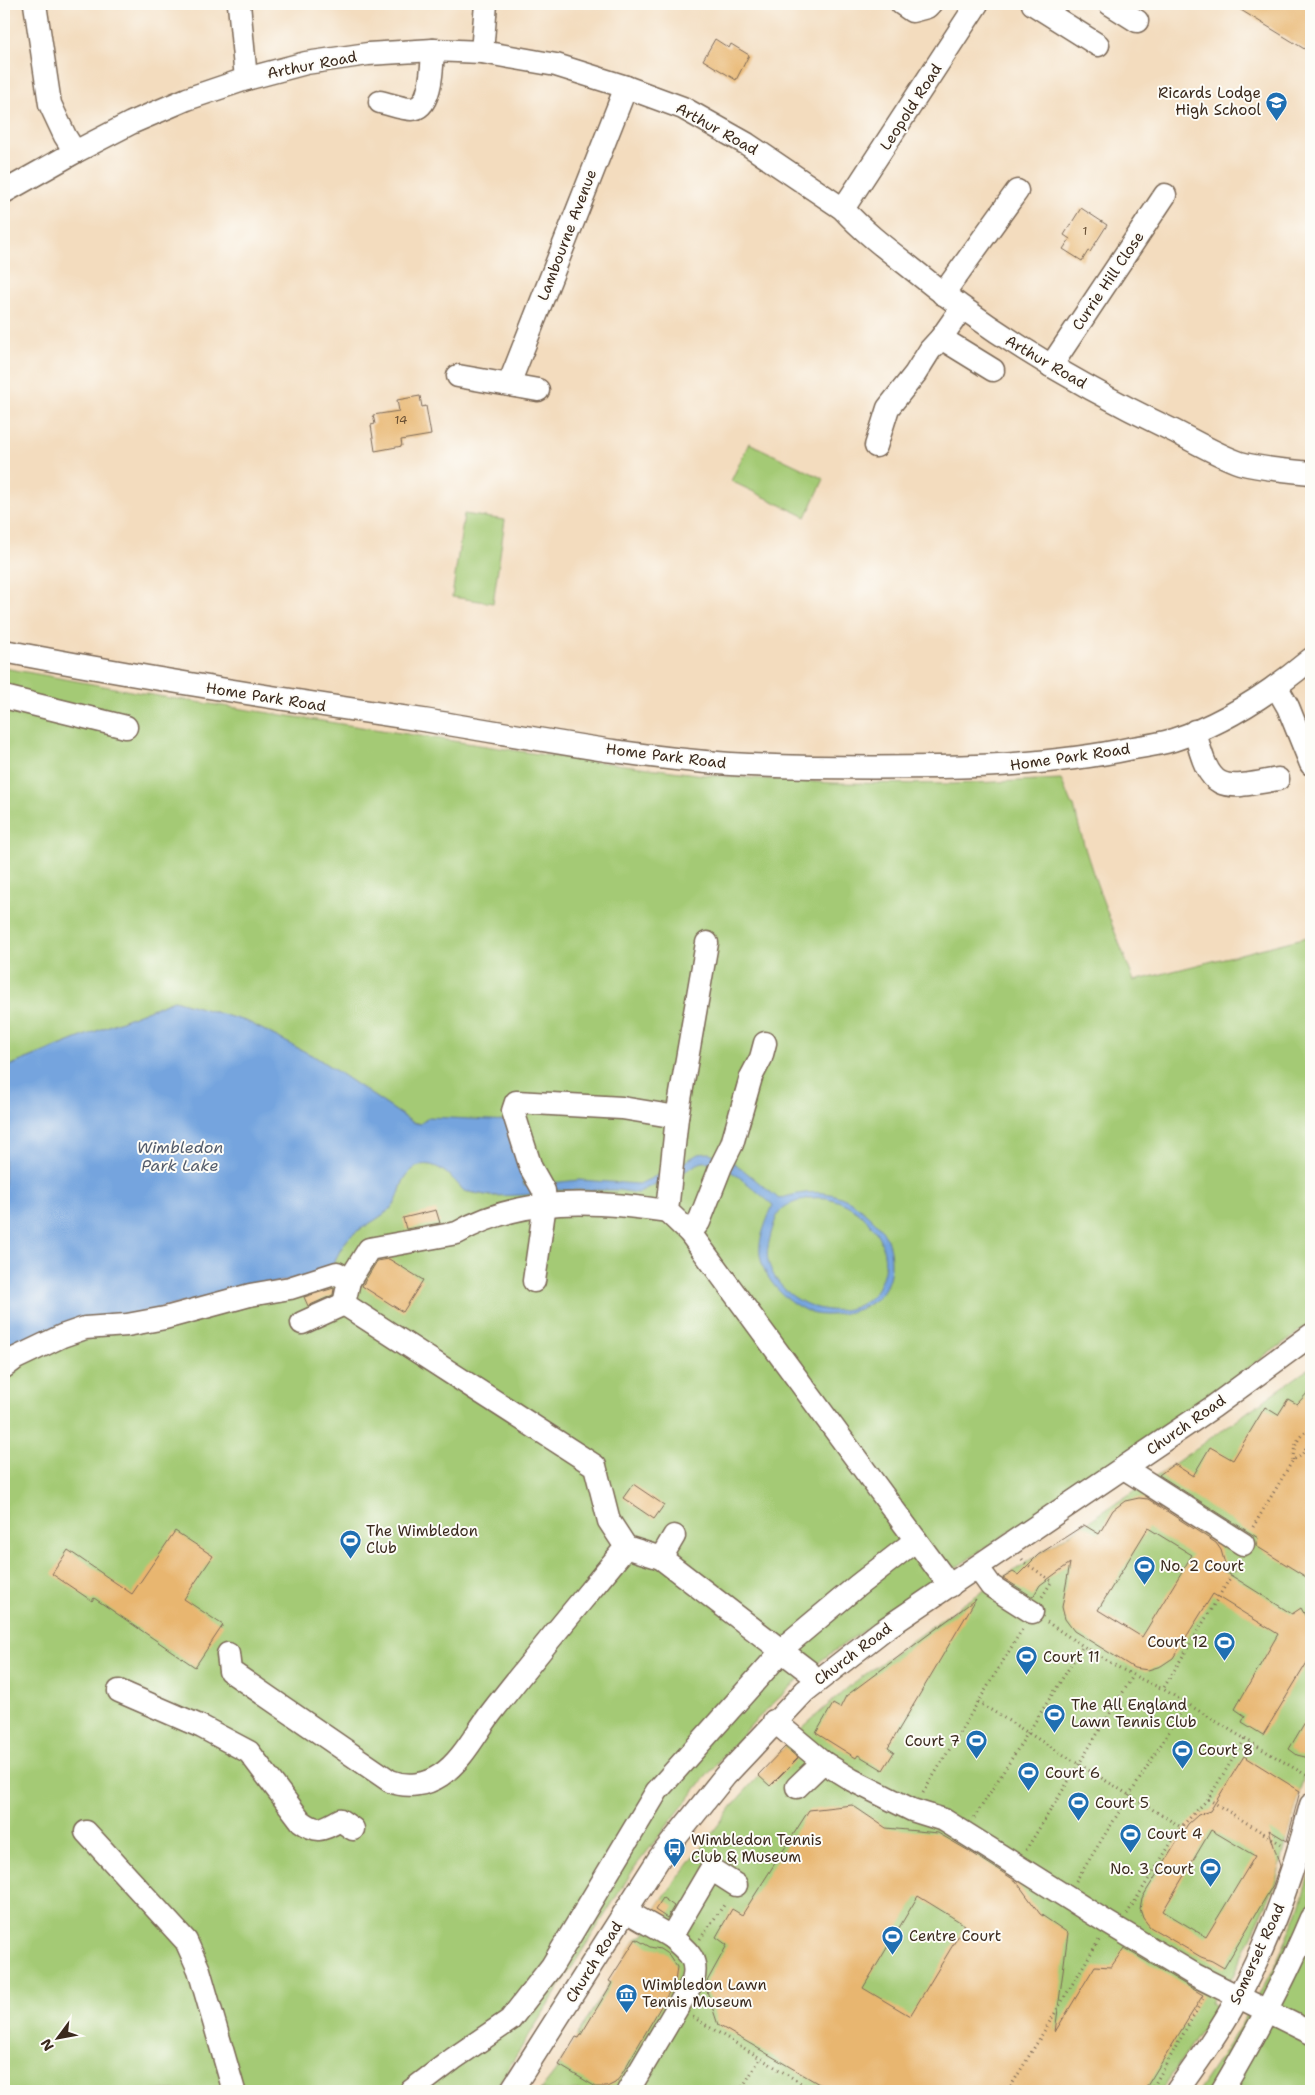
<svg xmlns="http://www.w3.org/2000/svg" width="1315" height="2095" font-family="'Shantell Sans',sans-serif">
<style>
.grass{fill:#a4ca75;stroke:#707a4a}
.water{fill:#74a4de;stroke:#58677e;fill-rule:evenodd}
.building{fill:#e8b670;fill-rule:evenodd}
.lines{fill:none;stroke-linecap:round;stroke-linejoin:round}
.minor-casing{stroke:#7b6856;stroke-width:25}
.path{stroke:#7b6856;stroke-width:3;stroke-dasharray:1 4;stroke-linecap:butt}
.minor{stroke:#fff;stroke-width:22}
.labels{text-anchor:middle;dominant-baseline:central;stroke-width:4;stroke-linejoin:round;paint-order:stroke}
.number-label{font-size:12px;fill:#664d32}
.street-label{font-size:15px;fill:#3b2a1e;stroke:#fdfcf7}
.poi-label{font-size:15px;fill:#3b2a1e;stroke:#fdfcf7;text-anchor:start}
.water-label{font-size:16px;font-style:italic;fill:#525b6b;stroke:#fdfcf7}
</style>
<rect width="100%" height="100%" fill="#fdfcf7"/>
<filter id="ink" filterUnits="userSpaceOnUse"><feTurbulence type="fractalNoise" baseFrequency=".02" numOctaves="2"/><feDisplacementMap in="SourceGraphic" scale="10" xChannelSelector="R" yChannelSelector="G"/><feConvolveMatrix kernelMatrix="1 2 1 2 8 2 1 2 1" color-interpolation-filters="sRGB"/></filter>
<filter id="wash" filterUnits="userSpaceOnUse"><feTurbulence type="fractalNoise" baseFrequency=".0096" numOctaves="4" result="noise"/><feDisplacementMap in="SourceGraphic" scale="20" xChannelSelector="R" yChannelSelector="G"/><feGaussianBlur stdDeviation="1.12" result="paint"/><feColorMatrix in="noise" values="0 0 0 0 0 0 0 0 0 0 0 0 0 0 0 0 0 1.4 0 .05"/><feComposite in="paint" operator="in"/></filter>
<g filter="url(#wash)">
<rect width="100%" height="100%" fill="#f3dcbe"/>
<g class="grass">
<polygon points="749,443 824,479 806,517 731,481"/>
<polygon points="464,514 505,520 493,603 452,597"/>
<path d="M4,668L164,697L545,755L704,775L833,783L953,784L1061,779L1071,804L1074,806C1087,866 1112,924 1134,981L1311,936V1321L1292,1337L1157,1432L884,1616L823,1659L799,1679L752,1724L703,1780L635,1867L494,2091H4V1370L24,1357L329,1271C336,1260 342,1243 352,1235C362,1227 386,1215 393,1206C399,1199 400,1186 405,1178C425,1149 449,1173 464,1191L491,1196L526,1194L510,1121L420,1124L412,1122L317,1058L248,1022L174,1000L4,1068Z"/>
<polygon points="1311,1367 1311,1749 1275,1886 1231,1980 1224,1977 1210,2002 1217,2007 1161,2091 540,2091 555,2072 636,1939 646,1934 655,1910 663,1898 737,1800 802,1728 852,1684 953,1611 1157,1476"/>
<path d="M1311,1871V2091H1198C1244,2023 1290,1951 1311,1871Z"/>
</g>
<path class="water" d="M174,1000L248,1022L317,1058L412,1122L420,1124L429,1117L510,1121L524,1186L579,1180L639,1184L676,1167L698,1154L709,1153L730,1160L741,1168L779,1199C808,1189 837,1189 861,1209C880,1225 891,1237 891,1263C891,1292 872,1308 845,1313C836,1315 824,1316 815,1314C788,1306 756,1275 760,1244C762,1231 768,1217 773,1205C758,1193 722,1158 703,1162C694,1164 688,1172 678,1173L637,1193L618,1190H556L526,1195L491,1196L464,1191C449,1173 425,1149 405,1178C400,1186 399,1199 393,1206C386,1215 362,1227 352,1235C342,1243 336,1260 329,1271L83,1325L4,1364V1068ZM808,1198C814,1198 821,1197 827,1198C866,1206 898,1247 879,1285C855,1332 778,1308 768,1260C766,1252 769,1242 771,1234C779,1206 781,1207 808,1198Z"/>
<g id="blocks">
<g class="building">
<polygon points="1231,4 1311,4 1311,53"/>
<polygon points="715,39 729,48 731,44 749,55 736,80 703,60"/>
<polygon points="1081,208 1107,225 1090,252 1088,251 1082,261 1063,249 1070,239 1064,235"/>
<polygon points="420,396 422,407 426,406 431,435 401,440 402,446 375,451 371,425 375,424 373,415 399,411 397,400"/>
<polygon points="436,1210 440,1223 406,1229 403,1218"/>
<polygon points="389,1259 423,1280 403,1312 362,1286 377,1261"/>
<polygon points="334,1288 333,1295 308,1306 304,1297"/>
<polygon points="1311,1389 1311,1580 1256,1546 1258,1538 1159,1475 1174,1464 1193,1476 1210,1447 1233,1460 1265,1407 1278,1415 1288,1399 1297,1404"/>
<polygon points="633,1484 664,1505 654,1519 623,1498"/>
<path d="M1139,1498L1148,1499L1216,1543L1221,1550L1225,1564L1224,1571L1292,1614L1301,1608L1311,1626V1656L1263,1735L1242,1722L1245,1716L1235,1709L1278,1634L1213,1594L1173,1658L1161,1666L1148,1670L1134,1668L1074,1631L1065,1619L1062,1607L1070,1563L1040,1585L1033,1597L1003,1578L1013,1572L1018,1575L1038,1555L1084,1525L1099,1534L1113,1510L1125,1501ZM1148,1528L1192,1555L1142,1637L1098,1610Z"/>
<polygon points="175,1531 213,1556 184,1599 223,1625 195,1667 94,1598 92,1601 52,1574 68,1550 132,1594"/>
<polygon points="976,1599 888,1748 894,1752 883,1770 858,1755 856,1758 816,1733 833,1704 840,1708 846,1696"/>
<polygon points="1311,1712 1311,1749 1309,1758 1297,1755 1289,1749"/>
<polygon points="785,1747 798,1758 770,1786 758,1775"/>
<path d="M1244,1756L1300,1791L1287,1841L1269,1830L1280,1866L1273,1885L1224,1968L1212,1961L1201,1957L1150,1927L1143,1918L1140,1909L1142,1898L1188,1824L1198,1815L1210,1811ZM1211,1830L1255,1856L1206,1937L1163,1911Z"/>
<path d="M852,1805L886,1828L938,1833L969,1851L1016,1881L1040,1914L1068,1933L1055,2032L1095,1966L1111,1967L1124,1948L1203,1995L1144,2091H831L718,2025L705,1985L727,1945L716,1937L732,1909L742,1915L809,1810ZM918,1896L965,1925L910,2016L863,1988Z"/>
<polygon points="663,1898 674,1906 667,1918 655,1910"/>
<polygon points="636,1939 650,1947 660,1949 669,1955 677,1967 675,1982 620,2077 615,2083 607,2087 596,2087 559,2065 576,2037 579,2038 612,1983 609,1981"/>
</g>
</g>
</g>
<g filter="url(#ink)">
<use href="#blocks" fill-opacity="0" stroke="#7b6856" stroke-width="1"/>
<g class="lines">
<defs>
<g id="minor">
<polyline points="35,4 50,104 65,136 75,152"/>
<polyline points="239,4 246,79"/>
<polyline points="902,4 912,11 927,7 930,4"/>
<polyline points="1033,4 1098,45"/>
<polyline points="1110,4 1137,21"/>
<polyline points="482,52 486,4"/>
<path d="M380,102C390,104 402,109 411,109C432,109 432,65 433,50"/>
<path d="M4,192L75,152L131,123L187,99L246,79L306,63L368,54L433,50L482,52L556,65L626,87L683,108L747,144L843,209C862,230 884,247 906,264C987,331 1077,385 1172,430C1192,440 1219,456 1240,463C1263,469 1288,471 1311,473"/>
<polyline points="843,209 977,4"/>
<polyline points="943,294 1017,191"/>
<polyline points="941,338 993,370"/>
<polyline points="1051,366 1165,195"/>
<polyline points="458,376 538,390"/>
<polyline points="509,384 626,87"/>
<polyline points="876,446 888,408 915,374 930,350 941,338 962,308"/>
<path d="M4,651C143,678 283,699 423,720C525,736 627,757 730,764C799,768 869,768 939,767C1004,766 1069,762 1133,748C1146,746 1160,744 1173,740C1224,724 1270,693 1311,659"/>
<polyline points="1276,686 1288,707 1311,764"/>
<polyline points="4,697 126,727"/>
<path d="M1195,731C1210,793 1220,790 1278,779"/>
<polyline points="707,943 677,1117 667,1211 690,1233 916,1540"/>
<polyline points="690,1233 699,1222 721,1166 732,1144 751,1077 761,1058 765,1043"/>
<polyline points="534,1281 545,1204 544,1191 531,1168 513,1111 516,1102 622,1108 677,1117"/>
<polyline points="302,1323 344,1304"/>
<polyline points="4,1367 16,1358 62,1336 85,1328 127,1325 165,1318 250,1295 290,1288 337,1273 349,1281"/>
<polyline points="1124,1468 1243,1544"/>
<polyline points="626,1547 661,1558 808,1671 816,1680"/>
<polyline points="661,1558 674,1536"/>
<polyline points="978,1568 991,1586 1032,1612"/>
<path d="M228,1654L230,1671L390,1781C407,1788 426,1785 441,1775C462,1761 476,1733 491,1713C535,1656 581,1602 626,1547L609,1521L595,1466L344,1304L349,1281L369,1249L457,1233C521,1196 596,1200 667,1211"/>
<path d="M119,1691L202,1727L249,1752L301,1821C318,1834 323,1829 340,1820L353,1829"/>
<polyline points="774,1721 823,1762"/>
<polyline points="797,1787 823,1762 852,1780 912,1810 944,1820 1108,1923 1195,1975 1311,2033"/>
<polyline points="86,1832 186,1941 199,1970 234,2091"/>
<polyline points="626,1911 671,1937 711,1869 736,1885"/>
<polyline points="411,2091 453,2059 510,2020 552,1966 657,1791 790,1642 857,1586 916,1540 950,1586"/>
<polyline points="511,2091 660,1857 725,1776 805,1691 882,1631 1213,1407 1311,1335"/>
<path d="M628,2091L693,1981C699,1958 687,1951 671,1937"/>
<path d="M1177,2091C1196,2064 1216,2037 1232,2008C1268,1945 1293,1875 1311,1805"/>
<path d="M1222,2091C1255,2035 1286,1978 1311,1918"/>
</g>
</defs>
<use href="#minor" class="minor-casing"/>
<g class="path">
<path d="M1293,1460C1293,1447 1299,1433 1311,1429"/>
<polyline points="1253,1527 1293,1460 1302,1455 1311,1439"/>
<polyline points="1022,1559 1025,1563 1052,1581 1042,1597"/>
<path d="M1047,1622C1085,1648 1122,1672 1163,1689"/>
<polyline points="978,1702 1181,1827"/>
<polyline points="1245,1739 1311,1778"/>
<polyline points="923,1793 1023,1628"/>
<polyline points="1208,1799 1281,1844"/>
<polyline points="974,1818 1083,1646"/>
<polyline points="1026,1850 1133,1676"/>
<polyline points="1076,1881 1187,1703"/>
<polyline points="1127,1914 1181,1827 1208,1799 1245,1739 1163,1689 1236,1568 1238,1560"/>
<polyline points="700,1939 724,1905"/>
<polyline points="693,2017 814,2091"/>
<polyline points="740,2091 760,2059"/>
<polyline points="1008,2091 1099,1940"/>
<polyline points="1151,2091 1203,1999"/>
</g>
<use href="#minor" class="minor"/>
</g>
</g>
<defs>
<symbol id="school-pin" viewBox="-11 -11 22 30"><path d="M0 17L-7.5 6A9.5 9.5 0 1 1 7.5 6Z" fill="#1f6fb2" stroke="#fdfcf7"/><path d="M0-5L7-2L0 1L-7-2ZM-4 1L0 2.5L4 1V4Q0 6-4 4Z" fill="#fff"/></symbol>
<symbol id="stadium-pin" viewBox="-11 -11 22 30"><path d="M0 17L-7.5 6A9.5 9.5 0 1 1 7.5 6Z" fill="#1f6fb2" stroke="#fdfcf7"/><path d="M0-5a6.5 5 0 1 0 0 10a6.5 5 0 1 0 0-10ZM-3.5-1.8h7v3.6h-7Z" fill="#fff"/></symbol>
<symbol id="bus-pin" viewBox="-11 -11 22 30"><path d="M0 17L-7.5 6A9.5 9.5 0 1 1 7.5 6Z" fill="#1f6fb2" stroke="#fdfcf7"/><path d="M-5-6H5V4H4V6H2V4H-2V6H-4V4H-5ZM-3.5-4V0h7V-4ZM-3.5 1.2v1.5H-2V1.2ZM2 1.2v1.5H3.5V1.2Z" fill="#fff"/></symbol>
<symbol id="museum-pin" viewBox="-11 -11 22 30"><path d="M0 17L-7.5 6A9.5 9.5 0 1 1 7.5 6Z" fill="#1f6fb2" stroke="#fdfcf7"/><path d="M0-6L6-3V-2H-6V-3ZM-5-1h2V3h-2ZM-1-1h2V3h-2ZM3-1h2V3H3ZM-6 4H6V6H-6Z" fill="#fff"/></symbol>
</defs>
<g fill-rule="evenodd">
<use href="#school-pin" x="1264" y="90" width="25" height="34"/>
<use href="#stadium-pin" x="338" y="1528" width="25" height="34"/>
<use href="#stadium-pin" x="1132" y="1554" width="25" height="34"/>
<use href="#stadium-pin" x="1212" y="1630" width="25" height="34"/>
<use href="#stadium-pin" x="1014" y="1644" width="25" height="34"/>
<use href="#stadium-pin" x="1042" y="1702" width="25" height="34"/>
<use href="#stadium-pin" x="964" y="1728" width="25" height="34"/>
<use href="#stadium-pin" x="1170" y="1738" width="25" height="34"/>
<use href="#stadium-pin" x="1016" y="1760" width="25" height="34"/>
<use href="#stadium-pin" x="1066" y="1790" width="25" height="34"/>
<use href="#stadium-pin" x="1118" y="1822" width="25" height="34"/>
<use href="#bus-pin" x="662" y="1836" width="25" height="34"/>
<use href="#stadium-pin" x="1198" y="1856" width="25" height="34"/>
<use href="#stadium-pin" x="880" y="1924" width="25" height="34"/>
<use href="#museum-pin" x="614" y="1982" width="25" height="34"/>
</g>
<g class="labels">
<g class="number-label">
<text x="1085" y="231">1</text>
<text x="401" y="420">14</text>
</g>
<g class="street-label">
<text transform="translate(312 65) rotate(-11)">Arthur Road</text>
<text transform="translate(911 107) rotate(-57)">Leopold Road</text>
<text transform="translate(717 129) rotate(29)">Arthur Road</text>
<text transform="translate(567 235) rotate(-69)">Lambourne Avenue</text>
<text transform="translate(1108 281) rotate(-56)">Currie Hill Close</text>
<text transform="translate(1046 362) rotate(30)">Arthur Road</text>
<text transform="translate(266 697) rotate(9)">Home Park Road</text>
<text transform="translate(666 756) rotate(7)">Home Park Road</text>
<text transform="translate(1070 757) rotate(-8)">Home Park Road</text>
<text transform="translate(1186 1425) rotate(-35)">Church Road</text>
<text transform="translate(853 1654) rotate(-37)">Church Road</text>
<text transform="translate(1257 1954) rotate(-65)">Somerset Road</text>
<text transform="translate(594 1962) rotate(-58)">Church Road</text>
</g>
<g class="poi-label">
<text x="1261" y="93" text-anchor="end">Ricards Lodge<tspan x="1261" dy="17">High School</tspan></text>
<text x="366" y="1531">The Wimbledon<tspan x="366" dy="17">Club</tspan></text>
<text x="1160" y="1566">No. 2 Court</text>
<text x="1208" y="1642" text-anchor="end">Court 12</text>
<text x="1043" y="1657">Court 11</text>
<text x="1071" y="1705">The All England<tspan x="1071" dy="17">Lawn Tennis Club</tspan></text>
<text x="960" y="1741" text-anchor="end">Court 7</text>
<text x="1198" y="1750">Court 8</text>
<text x="1045" y="1773">Court 6</text>
<text x="1095" y="1803">Court 5</text>
<text x="1147" y="1834">Court 4</text>
<text x="691" y="1840">Wimbledon Tennis<tspan x="691" dy="17">Club &amp; Museum</tspan></text>
<text x="1194" y="1869" text-anchor="end">No. 3 Court</text>
<text x="909" y="1936">Centre Court</text>
<text x="642" y="1985">Wimbledon Lawn<tspan x="642" dy="17">Tennis Museum</tspan></text>
</g>
<g class="water-label">
<text x="180" y="1147">Wimbledon<tspan x="180" dy="18">Park Lake</tspan></text>
</g>
</g>
<rect width="1315" height="2095" fill="none" stroke="#fdfcf7" stroke-width="20"/>
<g transform="translate(58 2038) rotate(238)" stroke="#fdfcf7" stroke-width="4" paint-order="stroke">
<path d="M0-4L9 19L0 12L-9 19Z" fill="#3b2a1e"/>
<text y="-8" font-size="14" font-weight="bold" text-anchor="middle" fill="#3b2a1e">N</text>
</g>
</svg>
